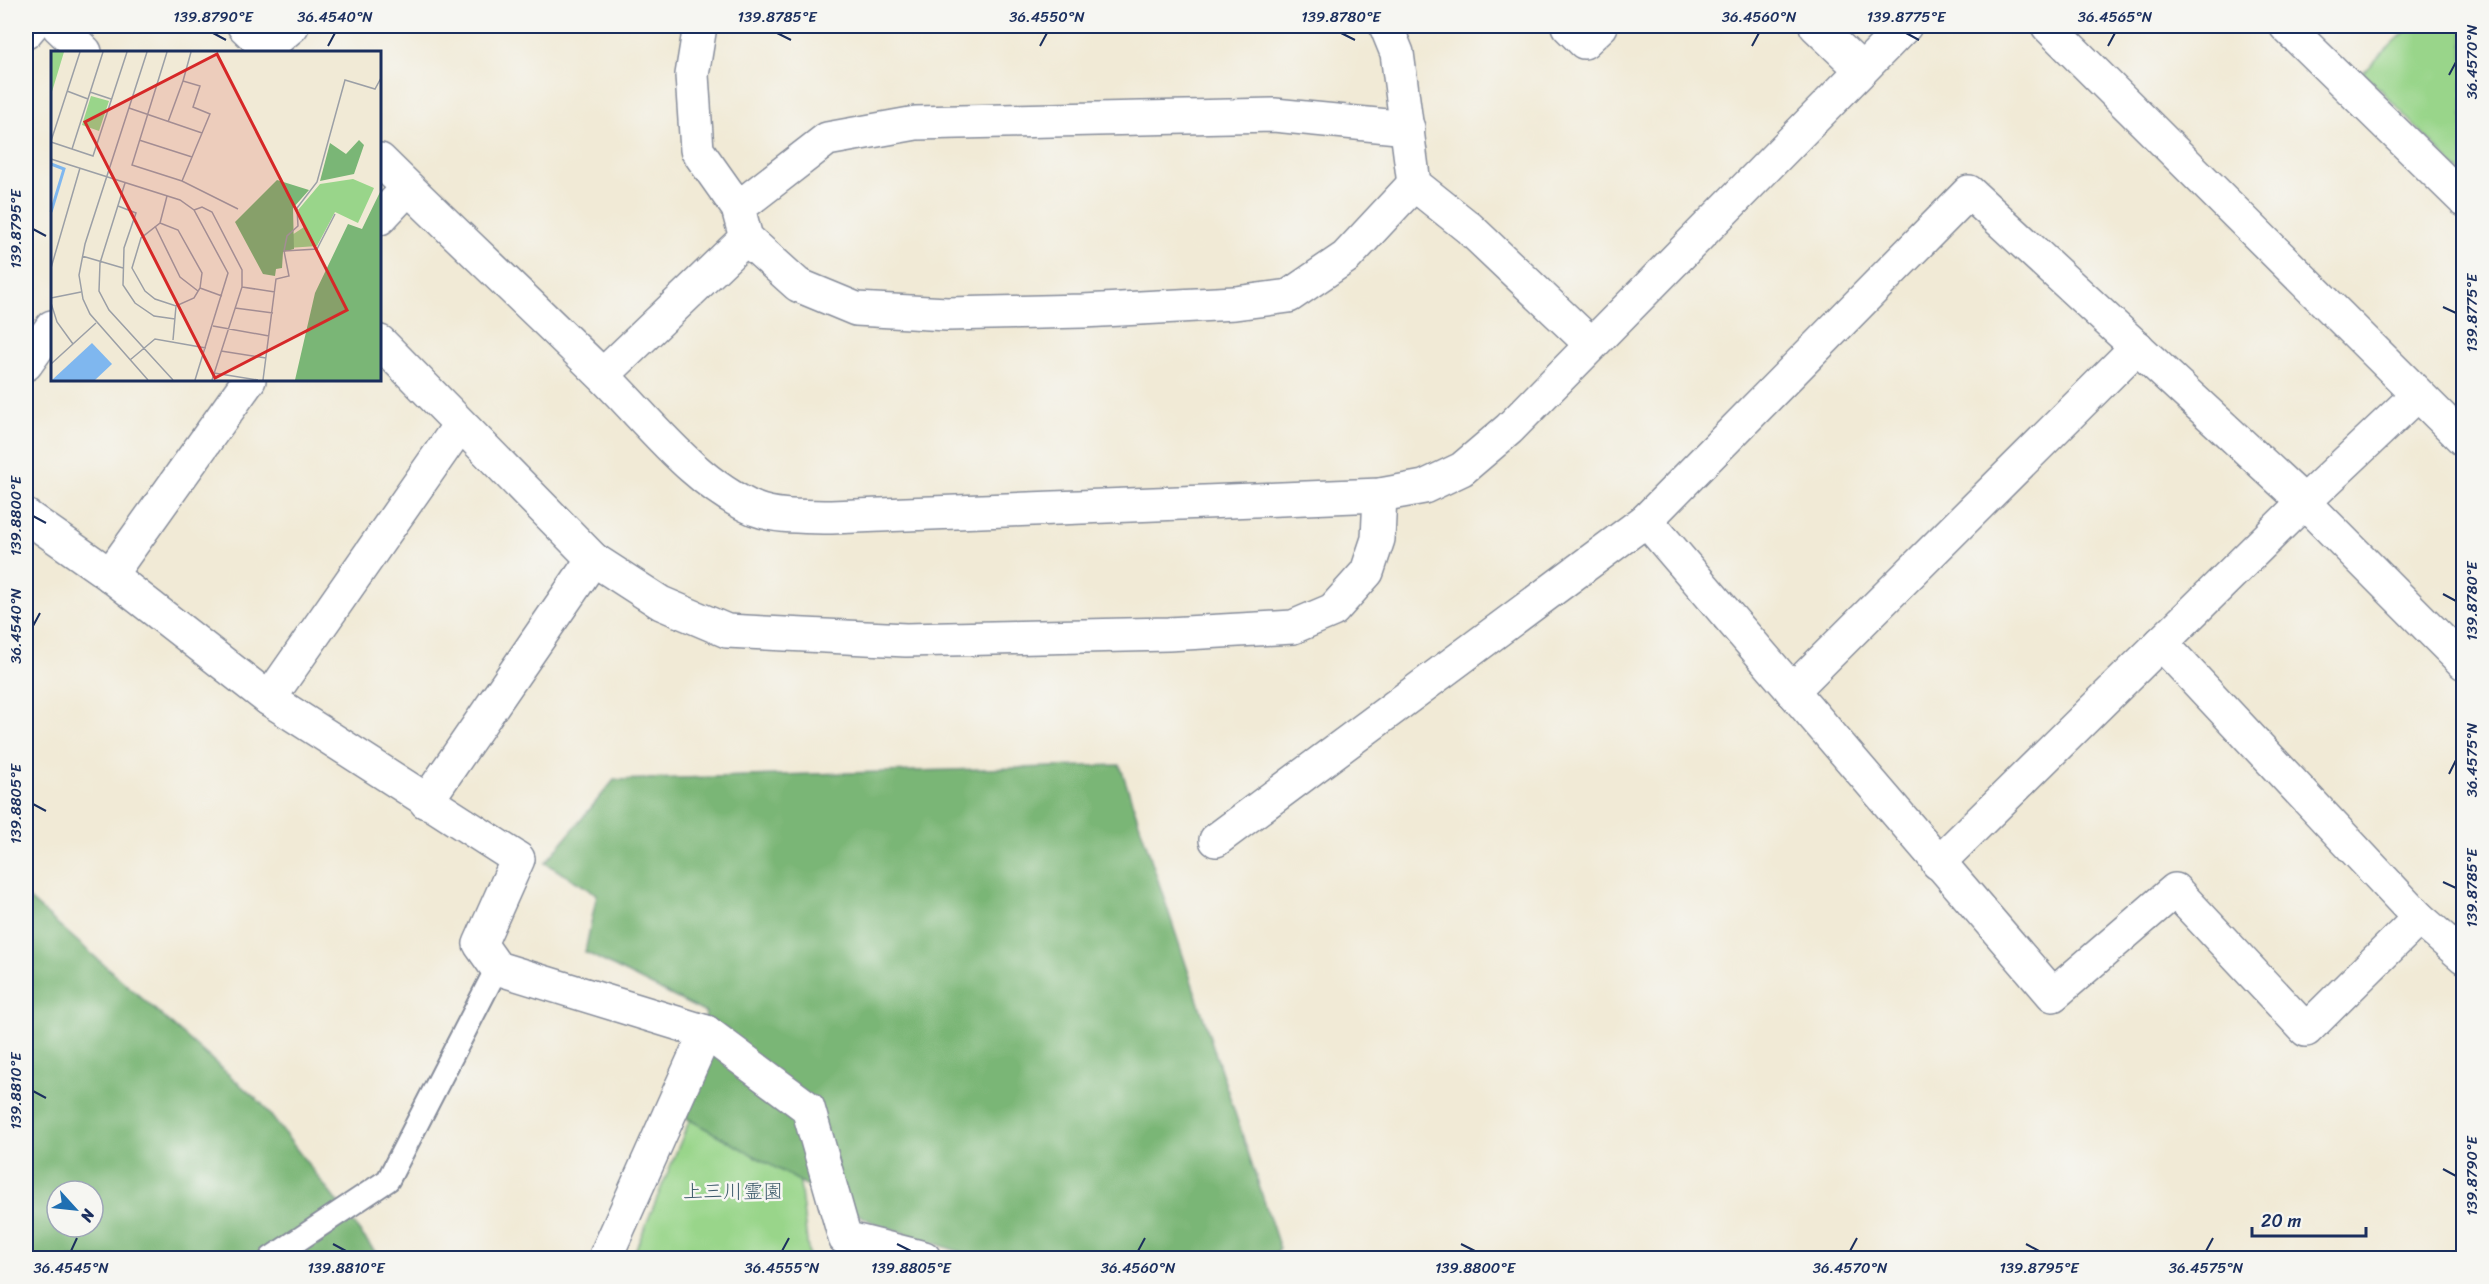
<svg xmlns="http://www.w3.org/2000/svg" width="2489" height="1284" font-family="Sriracha,'Klee One',sans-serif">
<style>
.green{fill:#99d58a;stroke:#5a8274;stroke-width:1.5}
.forest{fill:#7ab676;stroke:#4a726a;stroke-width:1.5;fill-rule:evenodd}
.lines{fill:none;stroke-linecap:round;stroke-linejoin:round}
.service-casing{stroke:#868c9a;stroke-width:26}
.minor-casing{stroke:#868c9a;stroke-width:36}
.tertiary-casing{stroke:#868c9a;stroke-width:36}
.service{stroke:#fff;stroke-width:22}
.minor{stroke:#fff;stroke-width:33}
.tertiary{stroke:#fff;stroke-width:33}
.ticks{fill:none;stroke:#1b2f5e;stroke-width:2}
.labels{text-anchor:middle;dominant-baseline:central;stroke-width:5;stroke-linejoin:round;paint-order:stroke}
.park-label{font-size:20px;fill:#3a5869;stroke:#f6f6f2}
.inset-river{fill:none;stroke:#7fb7ef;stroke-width:3}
.inset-road{fill:none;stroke:#9b9fa6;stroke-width:1.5}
.view{fill:#d62828;fill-opacity:0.15;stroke:#d62828;stroke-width:3}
.inset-edge{fill:none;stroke:#1b2f5e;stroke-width:3}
.neatline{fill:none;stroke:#1b2f5e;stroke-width:2}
.ticks-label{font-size:15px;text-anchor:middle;fill:#1b2f5e}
</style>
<rect width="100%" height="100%" fill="#f6f6f2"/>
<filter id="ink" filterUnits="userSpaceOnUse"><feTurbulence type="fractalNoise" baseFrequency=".0167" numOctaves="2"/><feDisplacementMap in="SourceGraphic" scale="12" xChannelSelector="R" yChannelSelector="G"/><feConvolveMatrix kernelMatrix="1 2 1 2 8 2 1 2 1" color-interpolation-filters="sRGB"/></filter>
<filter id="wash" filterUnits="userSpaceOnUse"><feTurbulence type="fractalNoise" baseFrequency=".008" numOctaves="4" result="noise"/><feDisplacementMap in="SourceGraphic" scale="24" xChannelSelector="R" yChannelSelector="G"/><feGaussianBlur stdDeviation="1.35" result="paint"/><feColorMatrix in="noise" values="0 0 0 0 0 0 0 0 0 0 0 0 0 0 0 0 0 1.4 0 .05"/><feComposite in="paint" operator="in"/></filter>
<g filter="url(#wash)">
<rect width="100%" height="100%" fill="#f1ead6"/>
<g class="green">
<polygon points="2411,26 2463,26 2463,175 2363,72"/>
<polygon points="711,1069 793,1126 809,1258 632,1258"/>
</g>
<g class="forest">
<polygon points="1120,765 1280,1249 1272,1258 978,1258 872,1222 685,1117 706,1013 585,952 597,894 545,863 614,780"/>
<path d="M26,896L262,1104L380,1258H26ZM57,1191H93V1227H57Z"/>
</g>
</g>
<g filter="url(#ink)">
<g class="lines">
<defs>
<polyline id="service" points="271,1258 388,1180 497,968"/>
<g id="minor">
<polyline points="58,26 85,52"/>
<polyline points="700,26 692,75 697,150 738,208 746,238 798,285 856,309 947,314 1083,311 1235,303 1289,296 1346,257 1414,184"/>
<polyline points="1386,26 1397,53 1414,184 1469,228 1591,344"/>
<polyline points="1568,26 1584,42 1601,26"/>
<polyline points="1816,26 1861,69"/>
<polyline points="2286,26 2464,200"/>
<polyline points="26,32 31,26"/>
<polyline points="266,48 292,26"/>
<polyline points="738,208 827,139 916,123 1274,115 1408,128"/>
<polyline points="380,218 408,188"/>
<polyline points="380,342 593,559 661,603 727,631 906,640 1168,634 1293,627 1333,610 1367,572 1378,539 1380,495"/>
<polyline points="26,364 52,327"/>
<polyline points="603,375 746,238"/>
<polyline points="26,516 110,575 269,699 518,859 480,944 497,968 706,1032 808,1108 845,1238 924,1258"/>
<polyline points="1646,520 2053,995 2175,890 2306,1030 2419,918 2464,957"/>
<polyline points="110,575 249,380"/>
<polyline points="2161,643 2419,918"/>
<polyline points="1792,691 2137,347"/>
<polyline points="269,699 460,425"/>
<polyline points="426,802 593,559"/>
<polyline points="1216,840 1646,520 1969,192 2304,502 2464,663"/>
<polyline points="1938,863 2304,502 2417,395"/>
<polyline points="605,1258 706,1032"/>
</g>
<g id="tertiary">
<polyline points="244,26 271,52"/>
<polyline points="2048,26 2464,440"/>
<path d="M380,160C453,232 528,302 602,375C648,420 694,483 755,509C778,518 807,516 831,517L1380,495L1424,487L1462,469L1509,429L1905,26"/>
</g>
</defs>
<use href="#service" class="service-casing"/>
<use href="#minor" class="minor-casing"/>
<use href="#tertiary" class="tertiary-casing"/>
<use href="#service" class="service"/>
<use href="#minor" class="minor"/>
<use href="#tertiary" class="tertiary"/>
</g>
</g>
<path class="ticks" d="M213,33L226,40M777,33L791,40M1341,33L1355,40M1906,33L1919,40M328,46L335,33M1040,46L1047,33M1752,46L1759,33M2108,46L2115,33M2449,75L2456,62M33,229L46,236M2443,307L2456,313M33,516L46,523M2443,594L2456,601M33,626L40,613M2449,774L2456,760M33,804L46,811M2443,882L2456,888M33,1091L46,1098M2443,1169L2456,1176M333,1244L346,1251M897,1244L911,1251M1461,1244L1475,1251M2026,1244L2039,1251M71,1251L77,1238M782,1251L789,1238M1138,1251L1145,1238M1850,1251L1857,1238M2206,1251L2213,1238"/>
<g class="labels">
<g class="park-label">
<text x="733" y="1191">上三川霊園</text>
</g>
</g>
<g transform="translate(51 51)">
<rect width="330" height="330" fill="#f1ead6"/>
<path d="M0,1H13L0,44ZM40,45L58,50L48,80L31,74ZM302,128L323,137L307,172L284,161L266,195L237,197L238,186L253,176L247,159L269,133Z" fill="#99d58a"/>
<path d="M308,89L313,94L303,123L269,130L279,92L295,103ZM226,129L258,139L242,157L243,198L232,201L231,217L225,218L224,225L212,223L184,171ZM330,139V329H244L264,242L297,173L311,178Z" fill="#7ab676"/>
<path d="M41,292L61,313L44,329H1Z" fill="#7fb7ef"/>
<path class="inset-river" d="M0,113L13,118L0,161"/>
<path class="inset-road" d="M96,1L34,193L28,224L32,248L39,263L97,329M116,1L81,114L131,130L187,158M16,40L37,48M39,41L60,48M78,57L151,82M117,71L132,30M88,89L141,106M0,90L29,1M0,91L42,105L76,1M21,98L52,1M0,108L129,149L143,159L177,222L144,329M131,130L159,63L142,56L149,35L132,30L140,1M74,132L49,212L48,240L58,259L122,329M67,155L85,162L73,197L72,234L84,252L103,265L124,268M143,159L151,156L161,161L191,219V236L161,329M109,172L127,179L151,222L149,237L143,247L125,255L104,248L94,240L81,217L90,187L109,172L116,145M104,175L129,226L147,240M233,200L266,198L284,163M31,205L72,217M0,217L29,117M191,236L224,241M149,237L171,245M0,247L30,241M0,252L6,271L22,293M184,257L222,262M162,275L218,285M122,289L125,255M170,300L215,307M79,309L104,288L155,297M0,313L45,272M163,322L207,329M212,329L225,228L238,225L233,200L236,185L247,175L246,157L266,131L294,29L324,38L330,27"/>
<path class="view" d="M166,3L296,259L164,327L34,71Z"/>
<rect width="330" height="330" class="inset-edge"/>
</g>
<rect width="2489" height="1284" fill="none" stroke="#f6f6f2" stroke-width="66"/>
<g transform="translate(75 1209) rotate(117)"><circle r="28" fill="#f6f6f2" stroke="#9ea6b7" stroke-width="1.5"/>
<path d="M0-4.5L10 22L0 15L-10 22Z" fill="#1f6fb2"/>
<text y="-9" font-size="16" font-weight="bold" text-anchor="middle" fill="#1b2f5e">N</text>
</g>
<path d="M2252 1227v9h114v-9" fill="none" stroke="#1b2f5e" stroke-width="3"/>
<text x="2261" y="1227" font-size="18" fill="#1b2f5e" stroke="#f6f6f2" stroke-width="4.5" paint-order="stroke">20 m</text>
<rect x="33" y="33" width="2423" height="1218" class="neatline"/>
<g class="ticks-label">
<text x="213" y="22">139.8790°E</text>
<text x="335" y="22">36.4540°N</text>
<text x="777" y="22">139.8785°E</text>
<text x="1047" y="22">36.4550°N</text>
<text x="1341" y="22">139.8780°E</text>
<text x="1759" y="22">36.4560°N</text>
<text x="1906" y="22">139.8775°E</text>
<text x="2115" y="22">36.4565°N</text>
<text transform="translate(2472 62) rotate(-90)" y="5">36.4570°N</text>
<text transform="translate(16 229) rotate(-90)" y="5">139.8795°E</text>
<text transform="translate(2472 313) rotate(-90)" y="5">139.8775°E</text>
<text transform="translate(16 516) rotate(-90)" y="5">139.8800°E</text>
<text transform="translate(2472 601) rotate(-90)" y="5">139.8780°E</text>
<text transform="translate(16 626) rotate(-90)" y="5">36.4540°N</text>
<text transform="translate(2472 760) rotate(-90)" y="5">36.4575°N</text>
<text transform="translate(16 804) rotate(-90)" y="5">139.8805°E</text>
<text transform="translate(2472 888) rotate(-90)" y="5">139.8785°E</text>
<text transform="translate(16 1091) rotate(-90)" y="5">139.8810°E</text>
<text transform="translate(2472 1176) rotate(-90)" y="5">139.8790°E</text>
<text x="71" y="1273">36.4545°N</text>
<text x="346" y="1273">139.8810°E</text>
<text x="782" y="1273">36.4555°N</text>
<text x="911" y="1273">139.8805°E</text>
<text x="1138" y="1273">36.4560°N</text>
<text x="1475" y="1273">139.8800°E</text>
<text x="1850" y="1273">36.4570°N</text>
<text x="2039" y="1273">139.8795°E</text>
<text x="2206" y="1273">36.4575°N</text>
</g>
</svg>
